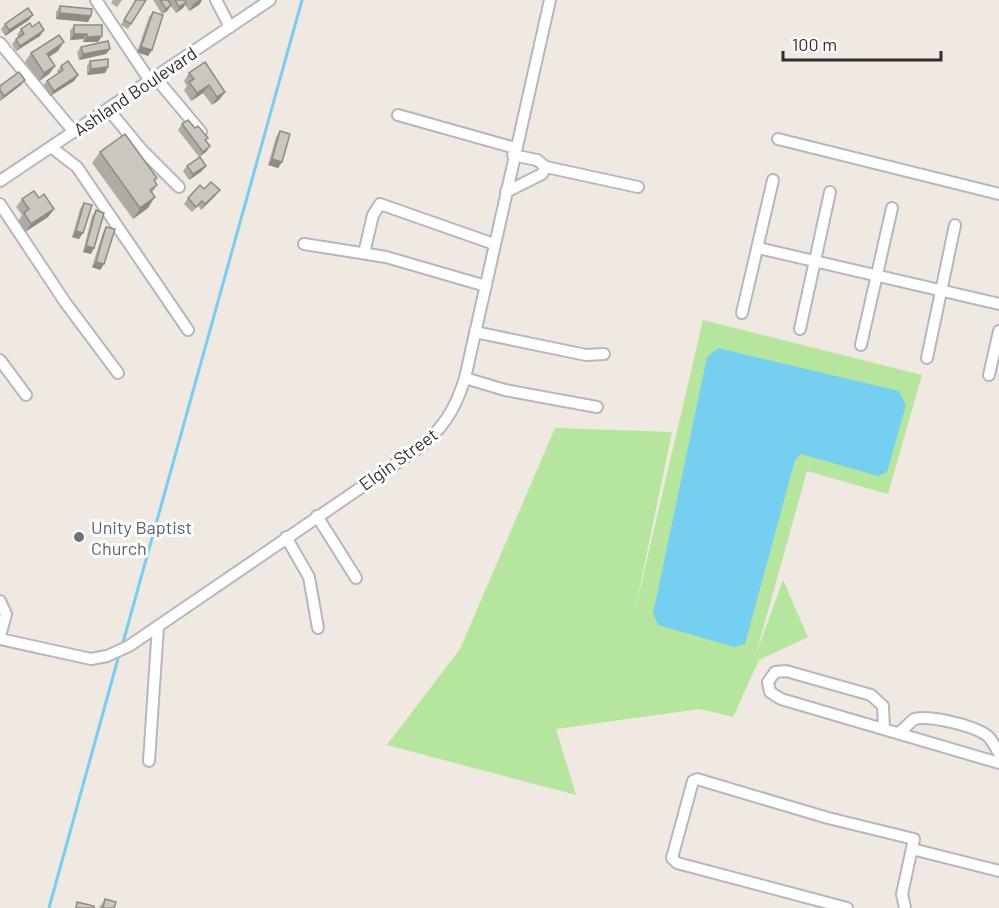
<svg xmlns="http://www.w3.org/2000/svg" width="999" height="908" font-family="Barlow,sans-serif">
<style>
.green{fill:#b6e59e}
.water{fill:#75cff0}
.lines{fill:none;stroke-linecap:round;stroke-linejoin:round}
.stream{stroke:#75cff0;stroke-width:3}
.minor-casing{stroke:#b4b7c1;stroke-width:14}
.minor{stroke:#fff;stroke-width:10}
.wall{fill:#afaba4}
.shaded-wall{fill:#8e8b86}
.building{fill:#cbc7bf;stroke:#8e8b86;stroke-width:1.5}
.worship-dot{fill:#6b7280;stroke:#fff;stroke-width:2}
.labels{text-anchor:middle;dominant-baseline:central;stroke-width:6;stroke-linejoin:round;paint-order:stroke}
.street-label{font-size:18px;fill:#2e2e2e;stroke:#fff}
.worship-label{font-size:18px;fill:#5b616d;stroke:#fff;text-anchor:start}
</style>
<rect width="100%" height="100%" fill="#efe9e1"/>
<polygon class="green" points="703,320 922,375 888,494 807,471 756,654 783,580 808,637 759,660 733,717 700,709 556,729 576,795 387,745 460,649 555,428 672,432 634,615"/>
<polygon class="water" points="718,348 899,391 906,405 887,472 878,476 801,454 795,460 745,644 734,647 658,625 653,614 707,357"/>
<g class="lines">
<g class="stream">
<polyline points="122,646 302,0"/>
<polyline points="49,908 119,655"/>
</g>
<defs>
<g id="minor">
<polyline points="96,0 150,81"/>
<polyline points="216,0 230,27"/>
<polyline points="0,43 74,132"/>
<polyline points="155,77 201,132"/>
<polyline points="108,109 141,149 179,187"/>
<polyline points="398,115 515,148"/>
<polyline points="778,139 999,194"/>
<polyline points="51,147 77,167 188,330"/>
<polyline points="513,155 537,160 546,167 638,187"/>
<polyline points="0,181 270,0"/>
<polyline points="506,192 542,174 546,167"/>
<polyline points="0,204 65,302 118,373"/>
<polyline points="304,244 386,257 486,286"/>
<polyline points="758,248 999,304"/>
<polyline points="364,253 373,215 380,204 494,244"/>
<polyline points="742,313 773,180"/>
<polyline points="800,329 830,192"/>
<polyline points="475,332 586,355 604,354"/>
<polyline points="861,345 892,208"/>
<polyline points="927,358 955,225"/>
<polyline points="0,360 26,395"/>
<polyline points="989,375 999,331"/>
<polyline points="465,378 505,390 597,407"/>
<polyline points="317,516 356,578"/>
<polyline points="286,537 309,577 318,628"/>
<polyline points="0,601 6,614 0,636"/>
<path d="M0,639L91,659L107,656L129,646L413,452C441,432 455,411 465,378L550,0"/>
<polyline points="884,729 883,706 871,695 786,671 775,672 768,682 770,692 781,699 999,763"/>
<path d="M899,733L914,719C930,715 970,725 985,734C992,738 994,746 999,753"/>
<polyline points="149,761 158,626"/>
<polyline points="912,849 999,871"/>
<polyline points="847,908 677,863 672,858 693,781 697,779 828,818 914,839 902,894 905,908"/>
</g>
</defs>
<use href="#minor" class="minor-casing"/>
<use href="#minor" class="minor"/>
</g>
<g class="wall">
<polygon points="113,0 122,0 117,7 111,3"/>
<polygon points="136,0 146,0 128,29 121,25"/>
<polygon points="153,0 202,0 199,5 189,11 185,5 183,8 176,13 171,6 167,11 162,14"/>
<polygon points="60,6 91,16 88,22 56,19 56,12"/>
<polygon points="153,12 152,50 148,56 137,52 149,17"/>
<polygon points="29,20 5,36 1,29 5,24"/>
<polygon points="74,25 98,42 83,42 83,39 70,40 70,31"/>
<polygon points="21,29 40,36 16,51 12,44 16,39 18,37 17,35"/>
<polygon points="81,47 110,49 106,54 79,60 77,52"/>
<polygon points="58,51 49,57 55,66 49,74 39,81 25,62 31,53"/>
<polygon points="90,61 108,67 105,73 87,75 87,66"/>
<polygon points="61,66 78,75 74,81 50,96 43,86 47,81 58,73 57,71"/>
<polygon points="189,73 225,92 219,100 212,105 203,93 191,101 184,90 187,86 184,81"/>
<polygon points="21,85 0,101 0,86"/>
<polygon points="182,124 195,128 208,138 206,141 210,146 206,152 199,157 178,130"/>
<polygon points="280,131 282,162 278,168 268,165 276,137"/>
<polygon points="100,152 157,178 154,181 157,185 152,193 148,208 133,219 92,163"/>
<polygon points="187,166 202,171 189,180 183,171"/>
<polygon points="204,189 216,195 201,210 198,206 192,212 184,204 188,198"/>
<polygon points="39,198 54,209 48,217 25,232 18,221 22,215 16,207 22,199"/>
<polygon points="84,203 79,239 72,237 80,209"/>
<polygon points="96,210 94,248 91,254 83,252 92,216"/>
<polygon points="106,227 104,264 100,270 92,267 103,232"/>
<polygon points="105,899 114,908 99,908"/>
</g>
<g class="shaded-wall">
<polygon points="199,0 202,0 199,5 189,11 194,3"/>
<polygon points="186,3 183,8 176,13 179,7"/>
<polygon points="171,5 167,11 162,14 166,9"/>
<polygon points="60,13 91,16 88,22 56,19"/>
<polygon points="33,15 29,20 5,36 9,30"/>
<polygon points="44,30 40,36 16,51 20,46"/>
<polygon points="74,34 87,34 83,39 70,40"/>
<polygon points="102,36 98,42 83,42 87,37"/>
<polygon points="64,42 58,51 41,62 47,54"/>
<polygon points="141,47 152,50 148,56 137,52"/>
<polygon points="110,49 106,54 79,60 83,54"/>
<polygon points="55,66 49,74 39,81 44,73"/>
<polygon points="108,67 105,73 87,75 91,69"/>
<polygon points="78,75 74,81 50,96 54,91"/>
<polygon points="25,80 21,85 0,101 4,96"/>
<polygon points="209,85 203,93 191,101 197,93"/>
<polygon points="225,92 219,100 212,105 217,97"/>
<polygon points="210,146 206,152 199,157 203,152"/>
<polygon points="272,159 282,162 278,168 268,165"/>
<polygon points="206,166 202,171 189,180 193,174"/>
<polygon points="220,190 216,195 201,210 205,204"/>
<polygon points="155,197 148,208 133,219 140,208"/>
<polygon points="54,209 48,217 25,232 31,224"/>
<polygon points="76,231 83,233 79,239 72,237"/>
<polygon points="86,246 94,248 91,254 83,252"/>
<polygon points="96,262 104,264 100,270 92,267"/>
</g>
<g class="building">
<polygon points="136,0 146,0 131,24 124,20"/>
<polygon points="160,0 168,0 171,5 166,9"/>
<polygon points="175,0 185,0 186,3 179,7"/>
<polygon points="60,6 92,9 91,16 60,13"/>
<polygon points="28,8 33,15 9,30 5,24"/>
<polygon points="153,12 163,15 152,50 141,47"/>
<polygon points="39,22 44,30 20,46 16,39 24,34 21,29 30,23 32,27"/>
<polygon points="74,25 102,25 102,36 87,37 87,34 74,34"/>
<polygon points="59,35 64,42 47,54 55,66 44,73 31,53"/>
<polygon points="108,41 110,49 83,54 81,47"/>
<polygon points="108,59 108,67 91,69 90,61"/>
<polygon points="68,61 78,75 54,91 47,81 63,70 61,66"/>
<polygon points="205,62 225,92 217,97 209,85 197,93 189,82 194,79 189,73"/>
<polygon points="19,72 25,80 4,96 0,90 0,86"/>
<polygon points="188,120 195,128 198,126 208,138 205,140 210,146 203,152 182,124"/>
<polygon points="280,131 290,134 282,162 272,159"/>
<polygon points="125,134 157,178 154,180 157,185 150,190 155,197 140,208 100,152"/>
<polygon points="200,157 206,166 193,174 187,166"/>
<polygon points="211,182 220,190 205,204 202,201 196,207 188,198 200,185 204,189"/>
<polygon points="34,191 39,198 44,194 54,209 31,224 24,213 29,209 22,199"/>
<polygon points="84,203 92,205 83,233 76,231"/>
<polygon points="96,210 104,213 94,248 86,246"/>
<polygon points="106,227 115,229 104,264 96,262"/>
<polygon points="105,899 116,902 114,908 103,908"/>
<polygon points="77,902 94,906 94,908 76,908"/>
</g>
<circle class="worship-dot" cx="79" cy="537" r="6"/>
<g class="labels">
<g class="street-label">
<text transform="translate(135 91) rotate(-34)">Ashland Boulevard</text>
<text transform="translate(398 459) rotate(-36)">Elgin Street</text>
</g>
<g class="worship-label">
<text x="91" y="527">Unity Baptist<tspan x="91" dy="21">Church</tspan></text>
</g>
</g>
<path d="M783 51v9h158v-9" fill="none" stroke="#2e2e2e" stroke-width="3"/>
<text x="792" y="51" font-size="18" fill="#2e2e2e" stroke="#ffffff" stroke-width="4.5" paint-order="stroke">100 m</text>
</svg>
